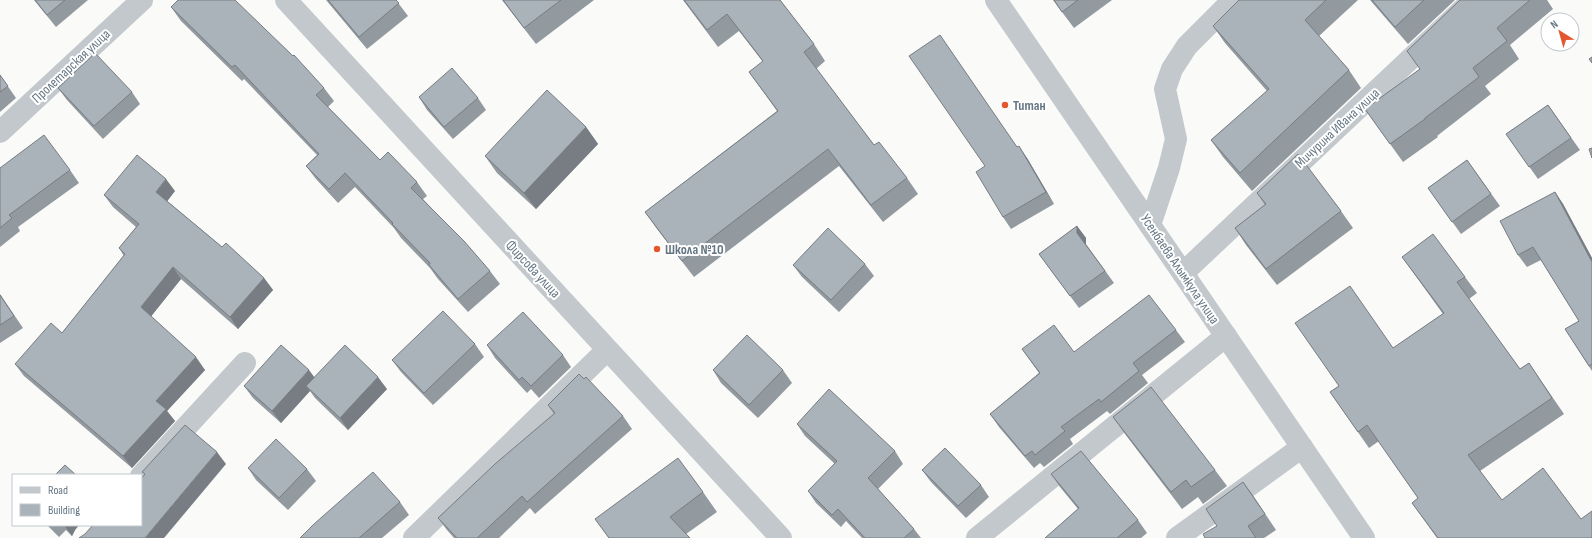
<svg xmlns="http://www.w3.org/2000/svg" width="1592" height="538" font-family="'Sofia Sans Condensed',sans-serif">
<style>
.lines{fill:none;stroke-linecap:round;stroke-linejoin:round}
.minor{stroke:#c3c8cc;stroke-width:22}
.wall{fill:#929a9f}
.shaded-wall{fill:#777d82}
.building{fill:#aab3b9;stroke:#777d82}
.poi-dot{fill:#e4572e;stroke:#fff;stroke-width:1.5}
.labels{text-anchor:middle;dominant-baseline:central;stroke-width:4;stroke-linejoin:round;paint-order:stroke}
.street-label{font-size:14px;fill:#657683;stroke:#fff}
.poi-label{font-size:14px;font-weight:bold;fill:#657683;stroke:#fff;text-anchor:start}
</style>
<rect width="100%" height="100%" fill="#fafaf8"/>
<g class="lines">
<g class="minor">
<polyline points="286,0 781,538"/>
<polyline points="996,0 1364,538"/>
<polyline points="0,132 142,0"/>
<polyline points="1150,225 1169,168 1176,139 1165,89 1172,69 1187,46 1233,0"/>
<polyline points="1183,273 1473,0"/>
<polyline points="141,476 245,363"/>
<polyline points="414,538 607,350"/>
<polyline points="977,538 1226,336"/>
<polyline points="1177,538 1302,447"/>
</g>
</g>
<g class="wall">
<polygon points="34,0 88,0 56,27"/>
<polygon points="326,0 396,0 408,16 367,49"/>
<polygon points="502,0 594,0 536,44"/>
<polygon points="683,0 780,0 814,44 825,61 816,69 874,145 907,178 918,194 883,222 839,166 694,277 657,229 645,212 777,111 749,72 763,62 739,31 718,47"/>
<polygon points="1053,0 1112,0 1074,28"/>
<polygon points="1239,0 1358,0 1319,36 1349,70 1361,88 1252,191 1223,157 1211,140 1267,91 1225,43 1213,26"/>
<polygon points="1370,0 1455,0 1408,44"/>
<polygon points="1460,0 1547,0 1553,9 1510,45 1519,59 1485,86 1491,94 1437,136 1438,137 1403,162 1365,109 1420,69 1407,51"/>
<polygon points="171,7 324,88 334,101 328,107 380,160 417,182 427,196 423,199 490,271 500,284 468,312 438,279 430,268 401,238 394,228 355,187 338,203 316,179 306,166 317,155 244,79 242,81 181,21"/>
<polygon points="0,75 16,98 0,112"/>
<polygon points="58,88 132,92 140,104 103,139 67,100"/>
<polygon points="419,97 478,98 486,110 453,139 427,110"/>
<polygon points="1548,105 1580,150 1538,179 1506,134"/>
<polygon points="586,127 598,144 536,209 497,173 485,156"/>
<polygon points="1017,147 1027,158 1054,204 1011,229 1003,217"/>
<polygon points="1467,160 1500,206 1461,234 1428,188"/>
<polygon points="0,168 70,170 79,183 18,227 20,231 0,247"/>
<polygon points="175,191 167,201 222,247 264,278 273,290 238,329 181,279 151,316 205,370 167,411 175,421 132,468 24,376 15,364 62,333 124,256 119,248 136,227 113,207 104,195"/>
<polygon points="1555,192 1563,204 1592,258 1592,371 1565,329 1579,321 1541,260 1527,267 1518,255"/>
<polygon points="1257,193 1341,211 1353,228 1277,285 1246,245 1235,228 1265,205"/>
<polygon points="1077,226 1086,238 1086,244 1114,283 1079,308 1039,254"/>
<polygon points="1402,257 1465,277 1477,293 1469,299 1520,369 1529,363 1564,414 1480,471 1502,500 1592,538 1437,538 1412,503 1418,498 1379,441 1369,448 1330,392 1443,314"/>
<polygon points="865,264 874,276 839,312 802,277 793,265"/>
<polygon points="0,294 23,328 0,343"/>
<polygon points="1176,330 1185,342 1142,375 1148,383 1110,414 1107,411 1070,439 1073,444 1044,467 1040,463 1034,468 999,427 990,414 1039,373 1022,349 1074,352"/>
<polygon points="475,344 484,357 433,405 401,372 392,360"/>
<polygon points="487,345 563,355 571,367 539,398 531,389 527,393 495,358"/>
<polygon points="713,370 783,370 792,383 758,418 721,383"/>
<polygon points="314,377 387,389 348,430 315,398 310,391 281,423 253,398 244,386"/>
<polygon points="584,379 623,416 632,429 535,514 530,508 499,538 454,538 447,530 438,518 554,414 548,405"/>
<polygon points="1113,417 1215,470 1227,486 1203,504 1198,497 1182,509 1125,434"/>
<polygon points="797,424 895,451 903,464 878,489 914,529 921,538 862,538 846,521 841,527 816,503 808,491 835,464 805,436"/>
<polygon points="248,468 307,469 316,481 288,510 256,480"/>
<polygon points="922,470 981,485 989,497 966,518 931,482"/>
<polygon points="1051,474 1138,520 1147,533 1141,538 1045,538 1078,509 1060,487"/>
<polygon points="1243,482 1276,530 1264,538 1205,538 1217,526"/>
<polygon points="703,492 717,512 686,534 690,538 609,538 595,519"/>
<polygon points="400,502 409,515 382,538 300,538"/>
<polygon points="47,525 79,525 75,530 72,536 66,530 59,537"/>
</g>
<g class="shaded-wall">
<polygon points="586,127 598,144 536,209 524,193"/>
<polygon points="1019,146 1027,158 1054,204 1046,192"/>
<polygon points="166,179 175,191 165,204 156,192"/>
<polygon points="1555,192 1563,204 1592,258 1592,262"/>
<polygon points="1077,226 1086,238 1086,245 1077,233"/>
<polygon points="173,267 181,279 149,319 141,307"/>
<polygon points="264,278 273,290 238,329 230,317"/>
<polygon points="196,357 205,370 167,411 175,421 132,468 123,456 156,401"/>
<polygon points="309,370 318,382 306,386 310,391 281,423 272,411"/>
<polygon points="378,377 387,389 348,430 340,418"/>
<polygon points="217,452 226,464 164,538 145,538"/>
<polygon points="1243,482 1254,497 1276,530"/>
<polygon points="64,525 79,525 75,530 72,536"/>
</g>
<g class="building">
<polygon points="35,0 65,0 47,15"/>
<polygon points="178,0 235,0 293,56 294,55 324,88 316,95 380,160 388,152 417,182 411,188 464,241 490,271 458,299 429,265 430,263 392,224 393,223 345,173 329,189 306,166 319,154 235,65 232,67 171,7"/>
<polygon points="328,0 396,0 399,3 359,37"/>
<polygon points="503,0 561,0 524,28"/>
<polygon points="684,0 780,0 814,44 804,52 874,145 879,142 907,178 871,205 828,149 682,261 645,212 778,111 749,72 763,61 727,14 707,30"/>
<polygon points="1054,0 1078,0 1062,12"/>
<polygon points="1239,0 1326,0 1305,20 1349,70 1240,173 1211,140 1269,89 1213,26"/>
<polygon points="1372,0 1424,0 1395,27"/>
<polygon points="1460,0 1530,0 1497,28 1507,41 1473,68 1479,77 1425,118 1425,119 1390,144 1365,109 1420,69 1407,51"/>
<polygon points="940,35 1017,147 1019,146 1046,192 1003,217 976,172 985,166 909,56"/>
<polygon points="95,53 132,92 94,126 58,88"/>
<polygon points="1592,57 1592,63 1589,59"/>
<polygon points="452,68 478,98 444,127 419,97"/>
<polygon points="0,75 8,86 0,92"/>
<polygon points="547,90 586,127 524,193 485,156"/>
<polygon points="1548,105 1571,138 1529,167 1506,134"/>
<polygon points="44,135 70,170 9,215 12,218 0,228 0,168"/>
<polygon points="1592,148 1592,158 1589,149"/>
<polygon points="1298,154 1341,211 1266,269 1235,228 1266,204 1257,193"/>
<polygon points="137,155 166,179 156,192 222,247 226,243 264,278 230,317 173,267 141,307 196,357 156,401 166,409 123,456 15,364 51,323 62,333 125,254 119,248 139,224 104,195"/>
<polygon points="1467,160 1491,194 1452,222 1428,188"/>
<polygon points="1555,192 1592,262 1592,364 1589,366 1565,329 1579,321 1533,247 1518,255 1500,221"/>
<polygon points="1077,226 1077,233 1105,271 1070,296 1039,254"/>
<polygon points="828,228 865,264 831,300 793,265"/>
<polygon points="1433,234 1465,277 1457,282 1520,369 1529,363 1552,398 1468,455 1502,500 1543,468 1581,519 1592,511 1592,538 1438,538 1412,503 1418,498 1367,425 1358,432 1330,392 1339,386 1295,323 1350,286 1393,348 1444,313 1402,257"/>
<polygon points="0,295 14,316 0,325"/>
<polygon points="1149,295 1176,330 1133,363 1139,371 1101,402 1099,399 1061,427 1065,431 1035,455 1032,451 1025,456 990,414 1040,373 1022,349 1054,325 1074,352"/>
<polygon points="443,311 475,344 424,393 392,360"/>
<polygon points="523,312 563,355 531,386 522,377 519,380 487,345"/>
<polygon points="747,335 783,370 749,405 713,370"/>
<polygon points="281,345 309,370 272,411 244,386"/>
<polygon points="345,345 378,377 340,418 306,386"/>
<polygon points="579,374 584,379 586,377 623,416 527,502 522,496 477,538 457,538 438,518 495,464 555,413 548,405"/>
<polygon points="1151,387 1215,470 1191,487 1186,480 1171,492 1113,417"/>
<polygon points="829,389 895,451 868,478 914,529 904,538 865,538 838,509 832,515 808,491 837,461 797,424"/>
<polygon points="185,425 217,452 145,538 79,538 85,534 93,525 141,525 141,479 145,474 142,472"/>
<polygon points="276,439 307,469 279,498 248,468"/>
<polygon points="945,448 981,485 958,506 922,470"/>
<polygon points="1081,451 1138,520 1117,538 1045,538 1079,508 1051,474"/>
<polygon points="678,458 703,492 670,517 690,538 609,538 595,519"/>
<polygon points="65,465 76,475 55,475"/>
<polygon points="373,472 400,502 359,538 300,538 314,524"/>
<polygon points="1243,482 1265,514 1248,526 1256,538 1205,538 1203,534 1217,526 1206,509"/>
</g>
<g class="poi-dot">
<circle cx="1005" cy="105" r="4"/>
<circle cx="657" cy="249" r="4"/>
</g>
<g class="labels">
<g class="street-label">
<text transform="translate(71 66) rotate(-43)">Пролетарская улица</text>
<text transform="translate(1337 128) rotate(-43)">Мичурина Ивана улица</text>
<text transform="translate(533 269) rotate(47)">Фирсова улица</text>
<text transform="translate(1180 269) rotate(56)">Усенбаева Алымкула улица</text>
</g>
<g class="poi-label">
<text x="1013" y="105">Титан</text>
<text x="665" y="249">Школа №10</text>
</g>
</g>
<rect x="12" y="474" width="130" height="52" fill="#ffffff" stroke="#c1c8cd"/>
<rect x="20" y="487" width="20" height="6" fill="#c3c8cc" stroke="#c1c8cd"/>
<text x="48" y="494" font-size="12" fill="#657683">Road</text>
<rect x="20" y="504" width="20" height="12" fill="#aab3b9" stroke="#c1c8cd"/>
<text x="48" y="514" font-size="12" fill="#657683">Building</text>
<g transform="translate(1560 32) rotate(323)"><circle r="19" fill="#ffffff" stroke="#c1c8cd"/>
<path d="M0-3L7 15L0 10L-7 15Z" fill="#e4572e"/>
<text y="-6" font-size="11" font-weight="bold" text-anchor="middle" fill="#657683">N</text>
</g>
</svg>
